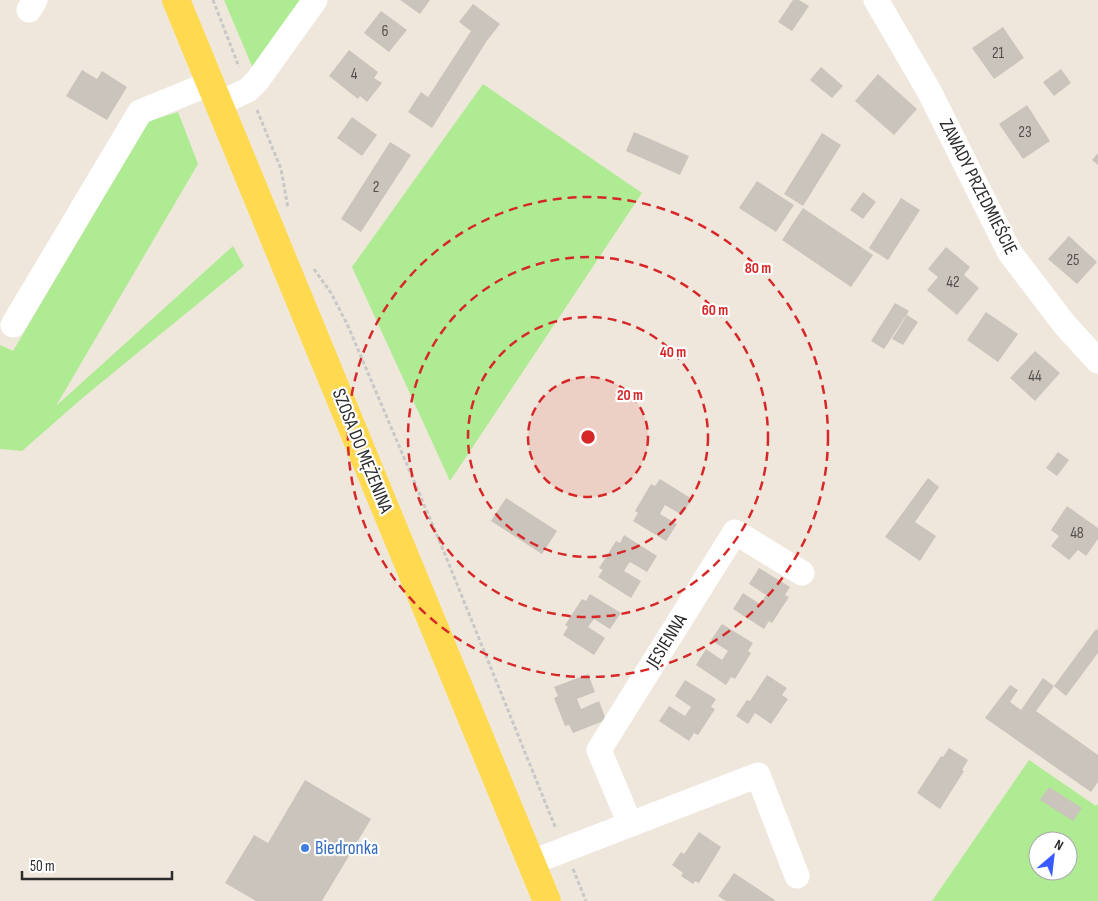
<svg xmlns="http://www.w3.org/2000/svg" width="1098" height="901" font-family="'Sofia Sans Condensed',sans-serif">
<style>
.green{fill:#afeb93;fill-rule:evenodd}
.building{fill:#cac4bc}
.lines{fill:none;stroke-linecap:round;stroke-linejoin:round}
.path{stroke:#c8c8c8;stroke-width:3;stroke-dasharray:4 2.5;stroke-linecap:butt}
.minor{stroke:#fff;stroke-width:25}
.major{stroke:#ffda51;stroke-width:28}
.ring{fill:none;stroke:#d62828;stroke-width:2.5;stroke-dasharray:9 6}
.shop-dot{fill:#3f7fe0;stroke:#fff;stroke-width:2}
.labels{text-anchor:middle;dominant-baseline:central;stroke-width:4.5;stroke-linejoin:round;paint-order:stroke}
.number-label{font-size:16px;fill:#53514f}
.street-label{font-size:19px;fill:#2b2b2b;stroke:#fff}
.shop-label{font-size:19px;fill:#366cbe;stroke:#fff;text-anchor:start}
.centre{fill:#d62828;stroke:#fff;stroke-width:2.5}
.ring-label{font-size:15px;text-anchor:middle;font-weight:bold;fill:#d62828;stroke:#fff;stroke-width:4.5;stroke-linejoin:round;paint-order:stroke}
</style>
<rect width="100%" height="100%" fill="#efe7dc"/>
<g class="green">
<polygon points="224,0 302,0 254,71"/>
<polygon points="483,84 642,193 450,481 352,267"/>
<polygon points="178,112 198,164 56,406 233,246 244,266 86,395 22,451 0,449 0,345 13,351 149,121"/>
<path d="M1029,760L1096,806L1098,804V901H932ZM1038,841H1068V871H1038Z"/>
</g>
<g class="building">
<polygon points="400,0 430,0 420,14"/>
<polygon points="793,0 799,0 809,6 792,31 778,22"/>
<polygon points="473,4 500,24 486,42 432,128 408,112 421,92 428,97 471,31 459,22"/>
<polygon points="381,11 407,30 389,52 364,33"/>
<polygon points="1003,27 1024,58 994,79 972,48"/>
<polygon points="349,50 378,72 374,78 382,83 367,102 360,96 358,99 329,76"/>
<polygon points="821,67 843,86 832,98 810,80"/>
<polygon points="1061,69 1071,83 1054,96 1043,82"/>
<polygon points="82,70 97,79 102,71 127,87 107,120 66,96"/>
<polygon points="878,74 917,109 894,135 855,101"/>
<polygon points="1027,105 1050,141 1023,159 999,124"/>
<polygon points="352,117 377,135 362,156 337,138"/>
<polygon points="634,132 689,156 680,175 626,151"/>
<polygon points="822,133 841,145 803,206 784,194"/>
<polygon points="390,142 411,155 361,232 341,219"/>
<polygon points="1098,153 1098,165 1092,160"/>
<polygon points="757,181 794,205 776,232 739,208"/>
<polygon points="863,192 876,202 863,219 850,210"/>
<polygon points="901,198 920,210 888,260 869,248"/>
<polygon points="803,208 873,255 851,287 782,240"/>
<polygon points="1069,236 1097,262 1077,284 1048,259"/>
<polygon points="946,247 970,267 964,275 979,288 957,315 927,290 938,277 928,269"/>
<polygon points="895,303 909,311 884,349 871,341"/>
<polygon points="986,312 1018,334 998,362 967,340"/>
<polygon points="907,315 918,322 903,345 892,339"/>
<polygon points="1035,351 1060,373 1035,401 1010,378"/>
<polygon points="1058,452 1069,460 1057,476 1046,468"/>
<polygon points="928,478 939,487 915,522 936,536 920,561 885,537"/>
<polygon points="660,479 692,499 682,515 665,505 662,510 660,514 677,524 666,541 633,521 638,513 635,511 651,484 655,486"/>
<polygon points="506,498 557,531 542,554 491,521"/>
<polygon points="1067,506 1098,528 1098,539 1086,556 1078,550 1069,560 1051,546 1059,536 1051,530"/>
<polygon points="624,535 657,556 647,572 630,562 627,566 624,571 641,581 631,598 598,577 603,570 599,568 616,541 620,543"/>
<polygon points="759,568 790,587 785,595 789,597 772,623 769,621 764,629 733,609 743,593 760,604 766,595 749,584"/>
<polygon points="590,594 621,613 610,629 594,619 588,627 605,638 594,655 563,635 568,627 565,625 582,599 586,601"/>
<polygon points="722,624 753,643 748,651 751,653 735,679 731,677 726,685 696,665 706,649 722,660 728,651 711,640"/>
<polygon points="1096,629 1098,630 1098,653 1066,696 1054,686"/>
<polygon points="588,674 595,692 577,699 581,709 599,701 606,720 573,733 569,725 565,726 554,698 558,696 554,687"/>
<polygon points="767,675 787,688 782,695 788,699 771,724 755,713 748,724 736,716 747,700 750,701"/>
<polygon points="1043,678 1054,686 1036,711 1098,755 1098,782 1091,792 985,718 1010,685 1018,690 1010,702 1021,710"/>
<polygon points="685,680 716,699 711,707 715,709 698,735 694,733 689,741 659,721 669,706 685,716 691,707 675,696"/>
<polygon points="949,748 968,760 962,770 964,771 940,809 917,793 941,756 943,757"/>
<polygon points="305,780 371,819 322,901 256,901 225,883 254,835 268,843"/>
<polygon points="1049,787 1082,808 1073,821 1040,800"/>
<polygon points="699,832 721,847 699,883 695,881 693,884 681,876 683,873 672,865 681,852 684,854"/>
<polygon points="734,873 775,900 774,901 726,901 718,896"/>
</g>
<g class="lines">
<g class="path">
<polyline points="213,0 239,67"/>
<polyline points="257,110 281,169 288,208"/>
<polyline points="314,269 331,293 348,326 442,547 556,829"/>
<polyline points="573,869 586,901"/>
</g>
<g class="minor">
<polyline points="876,0 929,91 1010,253 1065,325 1098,361"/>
<polyline points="29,10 35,0"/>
<polyline points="220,103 248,90 257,81 315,0"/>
<polyline points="13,325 140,112 211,83"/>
<polyline points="630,824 599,750 735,532 802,573"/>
<polyline points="530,863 758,775 797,876"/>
</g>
<polyline class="major" points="176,0 547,901"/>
</g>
<circle cx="588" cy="437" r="60" fill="#d62828" fill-opacity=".12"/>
<g class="ring">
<circle cx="588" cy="437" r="60"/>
<circle cx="588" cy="437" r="120"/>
<circle cx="588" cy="437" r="180"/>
<circle cx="588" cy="437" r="240"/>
</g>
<circle class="shop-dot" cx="305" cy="848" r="5"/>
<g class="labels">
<g class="number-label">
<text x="385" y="31">6</text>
<text x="998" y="53">21</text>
<text x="354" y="74">4</text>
<text x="1025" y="132">23</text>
<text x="376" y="187">2</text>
<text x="1073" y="260">25</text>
<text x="953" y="282">42</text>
<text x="1035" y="376">44</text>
<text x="1077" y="533">48</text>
</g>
<g class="street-label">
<text transform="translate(978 187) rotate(63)">ZAWADY PRZEDMIEŚCIE</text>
<text transform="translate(362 451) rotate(68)">SZOSA DO MĘŻENINA</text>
<text transform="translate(667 641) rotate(-58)">JESIENNA</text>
</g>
<g class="shop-label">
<text x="315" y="848">Biedronka</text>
</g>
</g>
<circle cx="588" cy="437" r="8" class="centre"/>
<g class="ring-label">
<text x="758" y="273">80 m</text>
<text x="715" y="315">60 m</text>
<text x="673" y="357">40 m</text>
<text x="630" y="400">20 m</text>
</g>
<g transform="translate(1053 856) rotate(28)"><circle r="24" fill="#ffffff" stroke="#aaaaaa"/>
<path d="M0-4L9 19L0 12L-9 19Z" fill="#395aff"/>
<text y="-8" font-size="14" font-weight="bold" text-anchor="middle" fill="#2b2b2b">N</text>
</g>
<path d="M22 871v8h150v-8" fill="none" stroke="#2b2b2b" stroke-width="2.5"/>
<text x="30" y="871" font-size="15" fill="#2b2b2b" stroke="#ffffff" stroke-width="4" paint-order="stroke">50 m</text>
</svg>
